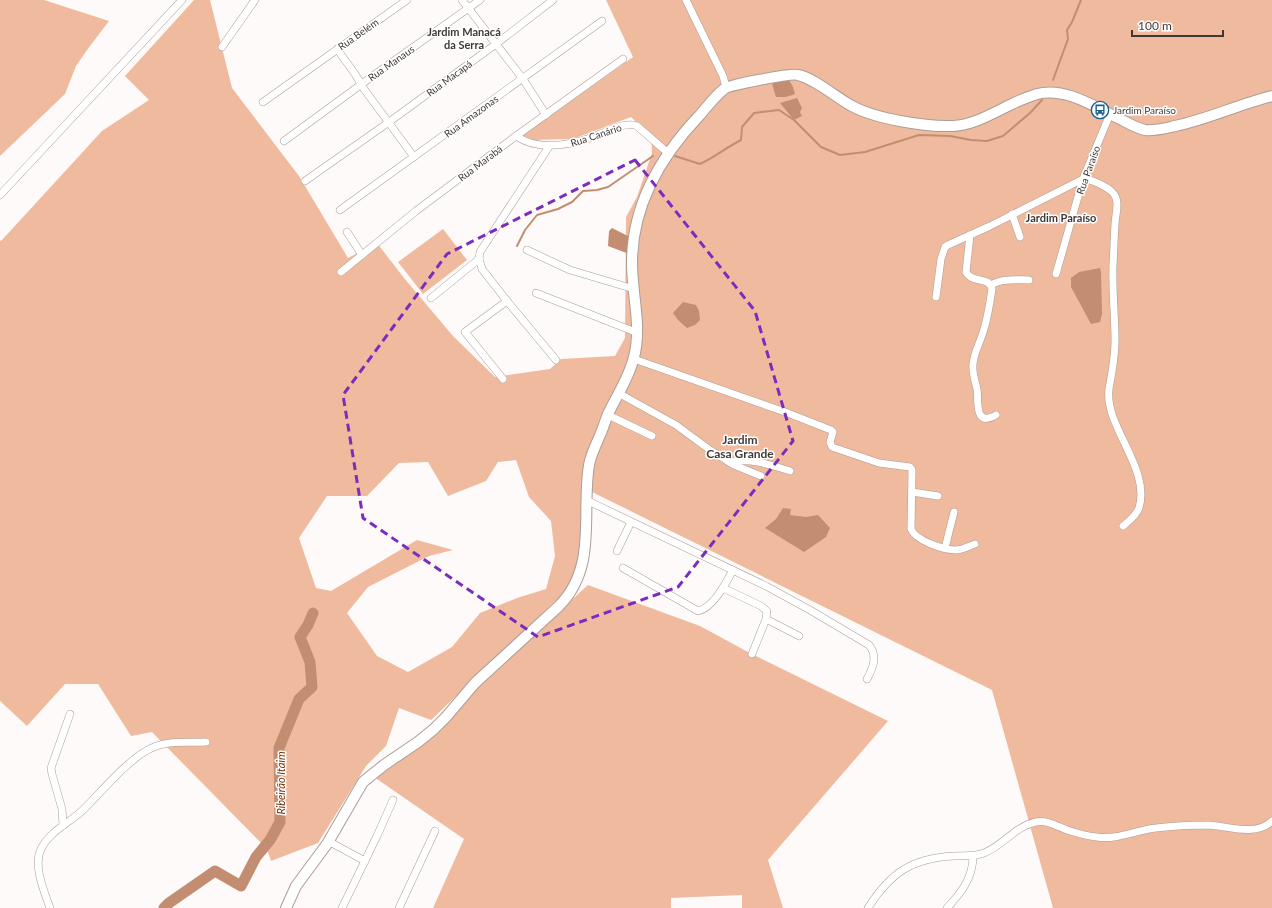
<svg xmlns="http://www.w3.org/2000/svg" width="1272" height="908" font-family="Lato,sans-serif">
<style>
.green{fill:#f0ba9e;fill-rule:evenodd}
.water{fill:#c38d71}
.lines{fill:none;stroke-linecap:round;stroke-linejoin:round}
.stream{stroke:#c38d71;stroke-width:2}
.river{stroke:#c38d71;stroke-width:11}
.street-casing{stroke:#ac9d96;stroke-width:8}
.secondary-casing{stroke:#ac9d96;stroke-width:12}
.street{stroke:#fff;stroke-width:7}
.secondary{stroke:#fff;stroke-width:10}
.marked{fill:none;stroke:#7b2cbf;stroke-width:3;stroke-dasharray:8 5;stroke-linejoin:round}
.labels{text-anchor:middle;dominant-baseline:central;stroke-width:3;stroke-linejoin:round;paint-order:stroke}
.street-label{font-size:10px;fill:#3f3936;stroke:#fff}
.poi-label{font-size:10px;fill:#3f3936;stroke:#fff;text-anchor:start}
.neighbourhood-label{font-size:11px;font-weight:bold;fill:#3f3936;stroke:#fff}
.water-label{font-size:11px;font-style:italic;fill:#743102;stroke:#fff}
.quarter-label{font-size:12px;font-weight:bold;fill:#3f3936;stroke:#fff}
</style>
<rect width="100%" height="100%" fill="#fefaf9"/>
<g class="green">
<polygon points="0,0 44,0 109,21 87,50 76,66 65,94 0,156"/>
<path d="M194,0H210L232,88L299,176L348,258L377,243L404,278L453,336L495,377L550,369L561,359L615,356L625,338L626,217L637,197L652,153L651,137L631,117L573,139L530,140L523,135L633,57L606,0H1272V908H1053L992,690L584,488L581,562L570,587L431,720L399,708L386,746L366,766L318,843L271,861L267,849L152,732L131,736L98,684H65L27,726L0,701V241L2,240L102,131L149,100L125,76ZM516,460L529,497L551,521L555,556L546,589L517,598L480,613L452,647L408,672L377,656L347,613L368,587L429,556L453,550L417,540L331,591L316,588L299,538L327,496H367L399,463L428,462L448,496L486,481L498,462Z"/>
<polygon points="443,229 467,260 423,294 398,262"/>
<polygon points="588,585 700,626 748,652 888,721 768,860 783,908 742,908 742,895 671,898 671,908 433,908 464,839 374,777 454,707"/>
</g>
<g class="water">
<polygon points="789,80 793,87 795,94 786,97 776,97 772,84 780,81"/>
<polygon points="797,98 802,108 800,112 802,116 794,120 780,103"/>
<polygon points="612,228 628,236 629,254 608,246 609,231"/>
<polygon points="1100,268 1101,272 1102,314 1100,322 1091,324 1071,287 1071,278 1079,272"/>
<polygon points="683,302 696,305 699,311 700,320 695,325 687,328 678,320 673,313"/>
<polygon points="783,508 791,509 790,515 806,517 818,515 830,528 826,537 804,552 765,528 776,519"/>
</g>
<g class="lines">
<g class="stream">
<polyline points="1053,80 1068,39 1067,30 1072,22 1081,0"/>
<path d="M675,156L700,164C715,157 727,147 741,140L742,127L754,113L779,110L794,120L821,147L840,155L865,152L919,135L950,136L971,140L987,141L1003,136L1030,113L1042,100"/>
<polyline points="517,246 525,230 537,215 558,209 572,202 583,191 597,190 608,187 653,156"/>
</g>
<polyline class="river" points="164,908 169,903 215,871 241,886 256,857 270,840 280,822 279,748 299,699 312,687 310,662 300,637 308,625 313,613"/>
<defs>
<g id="street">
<polyline points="462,0 523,79 546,115"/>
<polyline points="686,0 723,76 726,87"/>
<polyline points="222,47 255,0"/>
<polyline points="337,49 355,74 364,89 414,157"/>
<polyline points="263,102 407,0"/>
<path d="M516,136C536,150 565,146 587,139C600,135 625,120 637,126L668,153"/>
<polyline points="284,141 374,75 480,0"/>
<polyline points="550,145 480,252 479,259 482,269 507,301 556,360"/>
<polyline points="305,181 389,122 496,44 553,0"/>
<polyline points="0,195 182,0"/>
<polyline points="340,210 602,21"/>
<polyline points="1012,214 1020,237"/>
<polyline points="347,232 362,255"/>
<path d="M970,235L966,272C972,284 990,276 992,289C990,302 988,316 984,329C981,341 974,352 973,364C972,373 975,380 977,389C979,399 973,428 996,415"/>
<polyline points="527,250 570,270 634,289"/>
<polyline points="341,272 416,211 516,136 623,59"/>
<polyline points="1056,274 1083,179 1110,114"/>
<path d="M991,285C1002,278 1016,280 1029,280"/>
<polyline points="536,293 638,333"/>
<path d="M936,297L941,259L945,247L948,245L990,226L1083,179C1092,179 1114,189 1116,198C1119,206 1115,216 1115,225C1114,238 1114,251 1113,264C1112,290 1115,315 1115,341C1115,357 1112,373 1109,389C1104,426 1151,468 1139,508C1136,516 1129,521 1123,526"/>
<polyline points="431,298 479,259"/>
<path d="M634,359L785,412L831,430L833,432L830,442L832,447L879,463L910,467L912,470L911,529C916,541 944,550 956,550C962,550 969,546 975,544"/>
<polyline points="503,379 465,332 507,301"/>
<polyline points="620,394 676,425 710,450 734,465 761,476"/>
<polyline points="608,415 652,436"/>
<path d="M729,462C752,458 768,464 790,471"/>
<polyline points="912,492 938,496"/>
<path d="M586,500L766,586L810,610L869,645C878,656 873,668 867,679"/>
<polyline points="945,548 954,512"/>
<polyline points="617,551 631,522"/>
<path d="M623,568L698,611C713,608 726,583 733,570"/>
<polyline points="723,588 761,606 767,611 766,619"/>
<polyline points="752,654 766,619 799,636"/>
<polyline points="63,825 62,809 52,774 51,768 70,714"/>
<polyline points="328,841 365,861"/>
<path d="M50,908C44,891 33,866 41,849C50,830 72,822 86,807C103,790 132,755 154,747C170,740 189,743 206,742"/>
<polyline points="342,908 377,836 393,800"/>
<polyline points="399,908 435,831"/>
<path d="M868,908C890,873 912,858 954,856C965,855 974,857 984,853C1003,846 1015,826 1036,822C1047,820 1057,826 1067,830C1076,833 1087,836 1097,837C1118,840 1136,830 1156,828C1172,826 1192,825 1208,825C1228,826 1255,837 1272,821"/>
<path d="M947,908C961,893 973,878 973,856"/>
</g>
<path id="secondary" d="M286,908L296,886L327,844L363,782L384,765L418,742L434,729L446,717L475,683L559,606C598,567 581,513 589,465C591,454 596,445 600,435C603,429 605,421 608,414C617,395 629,378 634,357C642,326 632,295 632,263C632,205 660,157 699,116C707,107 714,97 724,89C728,85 791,73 798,75C814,78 837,98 852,106C876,119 926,127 953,126C974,125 993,113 1012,104C1020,100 1028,97 1037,94C1066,87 1095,107 1120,119C1128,123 1136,128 1145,130C1155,131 1166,128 1175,126C1209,119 1239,104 1272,96"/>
</defs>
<use href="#street" class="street-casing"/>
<use href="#secondary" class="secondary-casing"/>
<use href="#street" class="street"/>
<use href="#secondary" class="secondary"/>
</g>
<path class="marked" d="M635,160L755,311L793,441L678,587L538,637L363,518L343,395L447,254Z"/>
<defs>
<symbol id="bus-ring" viewBox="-11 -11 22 22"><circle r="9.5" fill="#fff" stroke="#175e92" stroke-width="1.5"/><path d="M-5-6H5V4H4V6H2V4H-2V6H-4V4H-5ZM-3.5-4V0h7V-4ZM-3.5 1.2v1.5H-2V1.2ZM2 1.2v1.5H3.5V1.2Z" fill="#175e92"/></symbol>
</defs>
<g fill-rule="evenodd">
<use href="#bus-ring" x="1090" y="100" width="20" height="20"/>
</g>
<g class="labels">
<g class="street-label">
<text transform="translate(358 34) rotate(-35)">Rua Belém</text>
<text transform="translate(391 63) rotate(-35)">Rua Manaus</text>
<text transform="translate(449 78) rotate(-36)">Rua Macapá</text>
<text transform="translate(471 116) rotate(-36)">Rua Amazonas</text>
<text transform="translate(596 135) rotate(-18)">Rua Canário</text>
<text transform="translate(480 163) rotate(-37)">Rua Marabá</text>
<text transform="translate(1088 170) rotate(-70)">Rua Paraíso</text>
</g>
<g class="poi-label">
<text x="1113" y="110">Jardim Paraíso</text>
</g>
<g class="neighbourhood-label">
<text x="464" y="31">Jardim Manacá<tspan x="464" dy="13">da Serra</tspan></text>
<text x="1061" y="217">Jardim Paraíso</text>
</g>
<g class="water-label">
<text transform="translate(280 783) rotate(-90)">Ribeirão Itaim</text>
</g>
<g class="quarter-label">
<text x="740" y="439">Jardim<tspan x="740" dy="14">Casa Grande</tspan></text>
</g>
</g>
<path d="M1132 30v6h91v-6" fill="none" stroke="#3f3936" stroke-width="2"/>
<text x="1138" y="30" font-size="12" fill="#3f3936" stroke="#ffffff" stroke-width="3" paint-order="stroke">100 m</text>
</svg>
